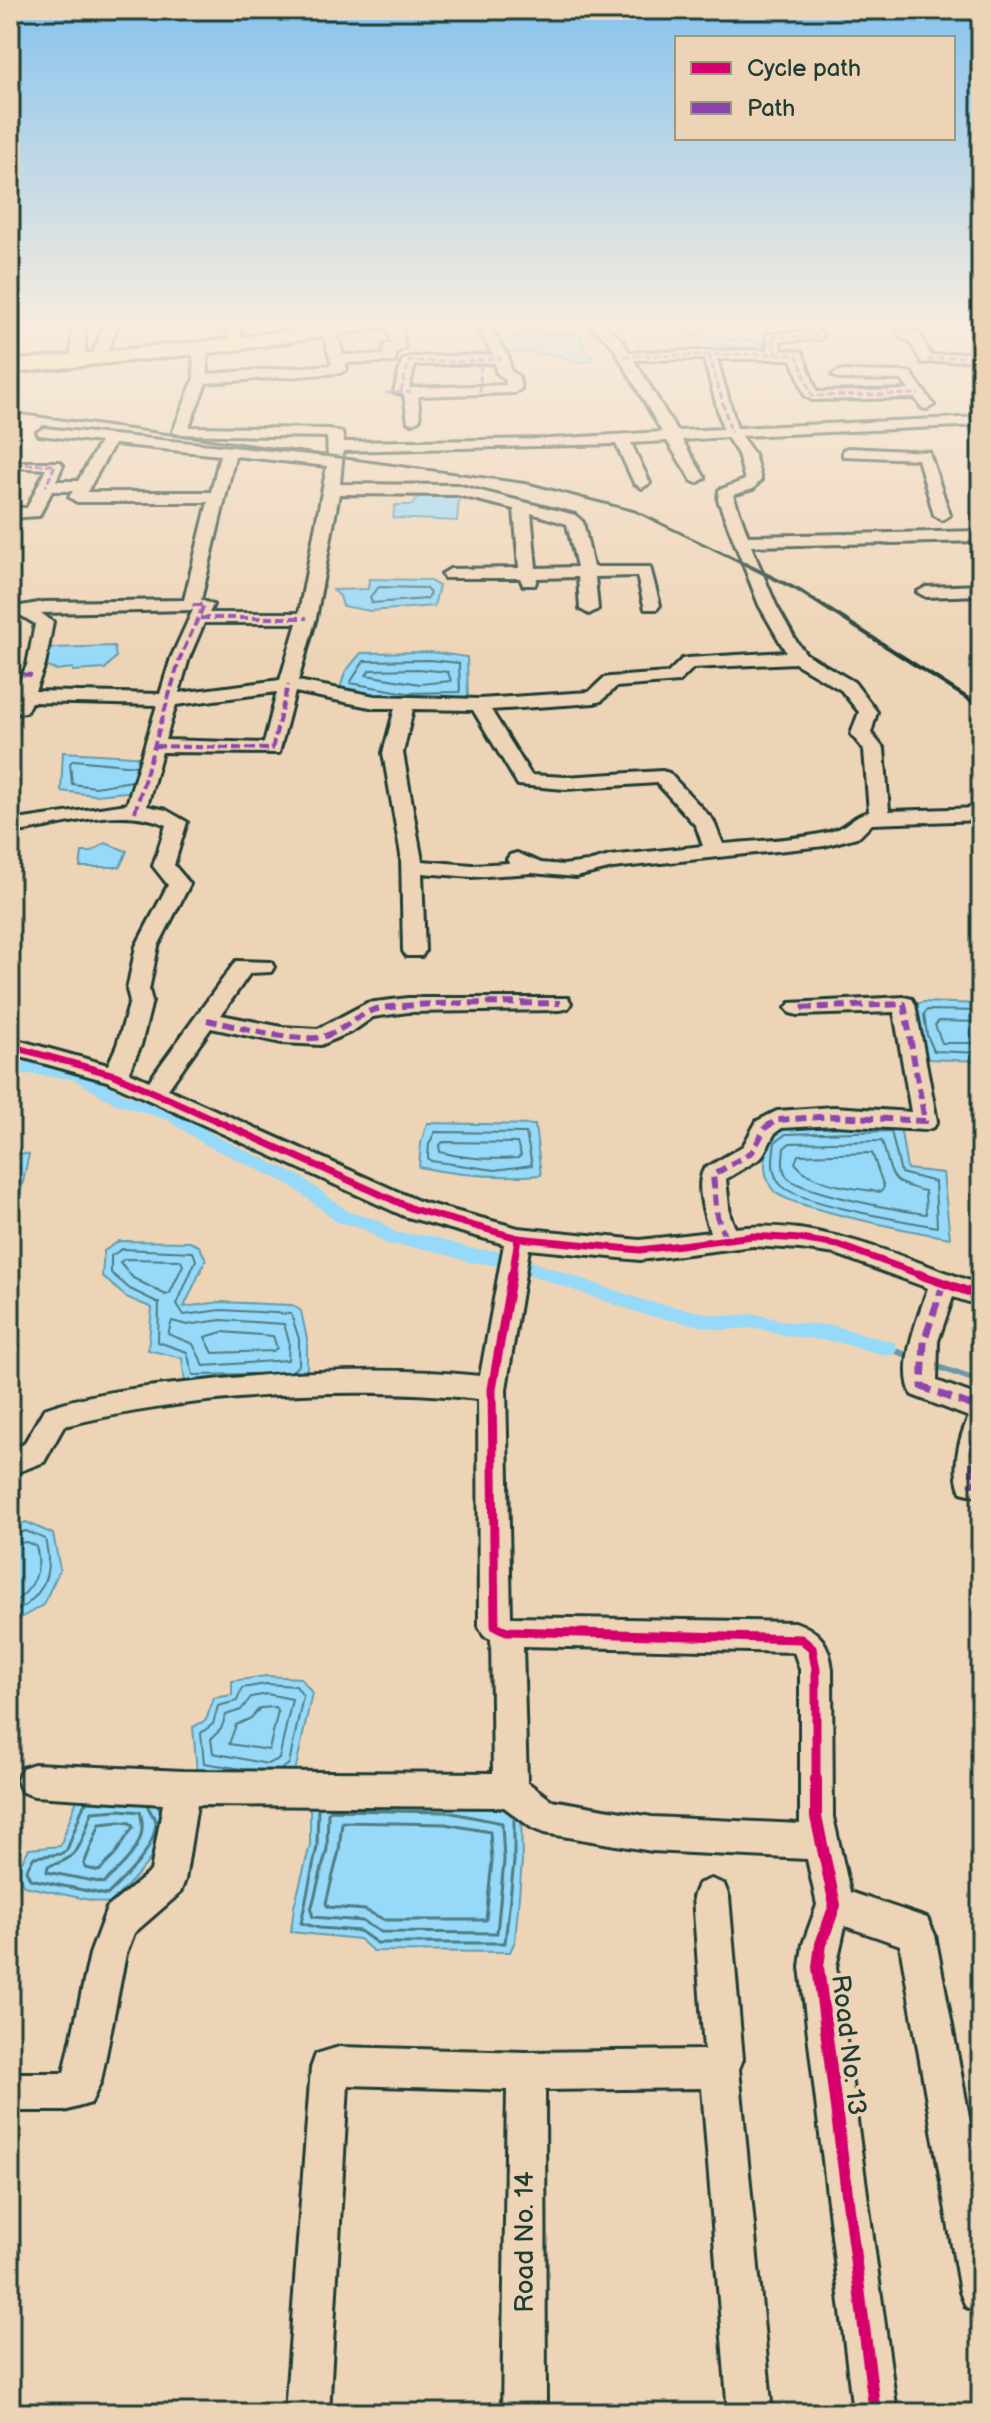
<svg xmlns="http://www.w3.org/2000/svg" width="991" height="2423" font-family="'Balsamiq Sans',sans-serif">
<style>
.built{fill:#efcbb3}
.water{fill:#96d9f8;stroke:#669baa;stroke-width:2}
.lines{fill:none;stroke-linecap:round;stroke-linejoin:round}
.shore-far1{stroke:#4f7b82;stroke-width:2}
.shore{stroke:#4f7b82;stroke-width:3}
.stream{stroke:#669baa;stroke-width:6}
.canal{fill:#96d9f8;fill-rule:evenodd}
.minor-casing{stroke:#1f3d34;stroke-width:6}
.highway-casing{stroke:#1f3d34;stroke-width:6}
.minor{fill:#eed4b6;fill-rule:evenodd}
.highway{fill:#fdde96;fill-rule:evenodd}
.rail-far1{stroke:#1f3d34;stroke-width:3}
.rail{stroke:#1f3d34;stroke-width:4}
.quiet-far3{stroke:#8e44ad;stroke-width:3;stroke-dasharray:7 3;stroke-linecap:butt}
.quiet-far2{stroke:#8e44ad;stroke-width:4;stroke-dasharray:9 4;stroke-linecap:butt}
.quiet-far1{stroke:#8e44ad;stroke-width:6;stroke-dasharray:11 6;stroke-linecap:butt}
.quiet{stroke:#8e44ad;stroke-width:7;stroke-dasharray:14 7;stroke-linecap:butt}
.cycleway-far2-casing{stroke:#eed4b6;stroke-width:12}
.cycleway-far1-casing{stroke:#eed4b6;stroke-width:14}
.cycleway-casing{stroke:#eed4b6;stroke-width:17}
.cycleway-far2{stroke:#d6006c;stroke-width:7}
.cycleway-far1{stroke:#d6006c;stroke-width:9}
.cycleway{stroke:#d6006c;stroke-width:12}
.labels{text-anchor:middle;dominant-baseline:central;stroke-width:8;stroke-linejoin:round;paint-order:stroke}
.near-street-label{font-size:26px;fill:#1f3d34;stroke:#eed4b6}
</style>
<rect width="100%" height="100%" fill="#eed4b6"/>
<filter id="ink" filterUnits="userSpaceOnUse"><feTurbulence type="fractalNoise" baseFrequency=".0125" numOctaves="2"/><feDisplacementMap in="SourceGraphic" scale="16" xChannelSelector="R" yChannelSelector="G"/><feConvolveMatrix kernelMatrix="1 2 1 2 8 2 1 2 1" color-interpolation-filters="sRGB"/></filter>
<g filter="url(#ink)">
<polygon class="built" points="139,320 224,320 222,330 190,333 177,345 128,348"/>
<g class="water">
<polygon points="567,332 580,335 585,350 593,358 591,361 579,362 557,355 506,351 501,344 519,334"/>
<path d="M700,335C720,344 740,337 762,341L766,347L737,353L734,347L711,346L705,341L677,342L676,338Z"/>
<polygon points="456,491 459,496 457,521 393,518 395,505 412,505 420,493"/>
<polygon points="369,579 428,580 439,586 434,606 370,611 343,606 340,596 333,590 368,589"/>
<polygon points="114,646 116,657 105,669 73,671 73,668 56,670 47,667 48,652 53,648"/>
<polygon points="431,652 467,657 468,699 406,701 340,689 345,672 361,653"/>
<polygon points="63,752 133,756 150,760 136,791 95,795 61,791"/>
<polygon points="105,843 127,851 120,867 80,867 82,852 91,852"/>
<polygon points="923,1002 981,1004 981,1061 927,1059 919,1038 914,1005"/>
<path d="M427,1123L535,1125L541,1175C499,1178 461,1176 419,1167L421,1143Z"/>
<path d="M819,1124L900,1126L907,1169L943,1173L950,1238C921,1233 789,1208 774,1191C761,1176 765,1155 767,1137L783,1126Z"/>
<polygon points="10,1153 29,1154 18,1205 10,1218"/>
<polygon points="119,1241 190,1242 199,1246 206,1259 184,1307 220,1302 292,1305 301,1311 307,1339 307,1370 293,1380 185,1384 182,1358 148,1350 152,1308 126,1297 102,1276 104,1251"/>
<polygon points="26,1522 53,1534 60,1569 43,1605 10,1624 10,1528"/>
<polygon points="266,1676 301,1678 312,1693 295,1772 197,1772 193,1727 206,1720 214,1698 232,1695 232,1681"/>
<path d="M79,1794H151C155,1802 164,1814 164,1823C166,1850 127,1886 109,1904L24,1886L16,1871L29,1849L60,1846Z"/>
<polygon points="310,1800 521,1807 522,1862 515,1941 510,1952 373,1951 359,1939 291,1932 294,1907 310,1845"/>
</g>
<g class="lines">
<g class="shore-far1">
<polygon points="379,587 425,588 430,593 427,599 372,603 370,597"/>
<polygon points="430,660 459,663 460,692 407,693 350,683 364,661"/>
<polygon points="418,669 448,672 451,681 420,684 366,675 370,670"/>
<polyline points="132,781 95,787 72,784 70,763 74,760 136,766"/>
<polyline points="981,1011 927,1010 924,1014 927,1035 934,1051 981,1053"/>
<polyline points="981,1022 939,1021 935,1025 942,1043 981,1043"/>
<path d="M891,1131L901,1173L935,1182L937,1227C907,1221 796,1204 780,1184C770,1172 773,1156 775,1142L786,1134Z"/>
<polygon points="435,1132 526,1133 532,1165 495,1170 431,1161 428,1158 429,1144"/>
<path d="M882,1141C893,1176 887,1183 925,1191L926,1214C902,1211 803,1193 788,1178C781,1171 783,1157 784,1148L790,1143Z"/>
<path d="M443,1142L517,1143L521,1155L518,1158C491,1160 466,1159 440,1152L439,1146Z"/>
<path d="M872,1153L884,1187L881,1192C854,1188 813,1186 795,1163L798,1155Z"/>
<polygon points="125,1259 180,1260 183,1265 170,1293 166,1295 133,1278 120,1262"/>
<polygon points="221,1320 284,1324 289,1341 288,1360 204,1366 193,1344 168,1334 172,1321 187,1325"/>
<polygon points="222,1332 273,1336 277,1348 273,1351 213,1353 205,1337"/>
<polyline points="258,1374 193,1375 187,1352 158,1342 159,1303 130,1289 111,1273 111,1256 122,1249 193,1252 196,1260 177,1304 184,1315 221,1310 291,1314 299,1339 299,1365 292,1371"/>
<path d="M10,1535L26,1531L45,1539C54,1575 43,1598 10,1615"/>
<path d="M10,1545L26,1542L36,1546C44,1573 32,1591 10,1605"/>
<polygon points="267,1694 292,1699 279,1759 267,1764 213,1753 211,1739 221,1729 226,1715 241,1710 251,1697"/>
<polygon points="275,1707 278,1711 269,1750 229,1744 236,1725 251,1718 260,1708"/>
<polyline points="242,1769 204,1763 201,1733 213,1724 218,1706 237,1701 242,1688 266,1684 296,1686 303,1696 289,1764 280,1770"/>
</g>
<g class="shore">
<path d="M88,1801L84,1804L67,1850L61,1854L34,1857L26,1870L30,1879L107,1895C127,1875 154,1852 156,1822L147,1805"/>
<polyline points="318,1808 317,1847 301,1923 319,1928 360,1931 377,1943 505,1943 514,1862 514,1817"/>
<path d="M120,1810L140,1812C150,1843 124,1863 104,1883L47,1872L48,1866C82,1859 81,1841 92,1812Z"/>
<polygon points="331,1810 447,1812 502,1823 504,1861 497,1933 381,1932 362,1921 313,1917 311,1910 327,1849 328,1813"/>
<polygon points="120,1822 130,1823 133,1827 114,1856 99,1871 86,1868 84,1864 100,1824"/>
<polygon points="342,1822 445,1824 490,1832 492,1861 486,1920 385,1920 365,1910 328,1907 326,1903 339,1851"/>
</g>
<g class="stream">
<polyline points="888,1348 912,1357"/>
<polyline points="933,1365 981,1382"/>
</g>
<polygon class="canal" points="10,1060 83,1070 126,1095 180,1112 216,1136 302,1177 349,1212 378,1220 396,1233 431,1236 469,1248 505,1252 646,1301 721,1316 756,1314 789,1322 836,1326 895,1343 898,1348 895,1353 888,1356 836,1342 789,1336 756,1328 721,1330 645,1315 504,1266 469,1262 431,1250 386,1244 366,1230 337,1222 290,1185 204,1144 168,1120 114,1103 73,1079 10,1072"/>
<defs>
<g id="minor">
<polygon points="72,320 85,320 85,356 78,360 71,356"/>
<polygon points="107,320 120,320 106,355 94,358 92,355"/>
<polygon points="229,320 242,320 240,344 228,341"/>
<polygon points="299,320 311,320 313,333 303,333"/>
<path d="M387,320H401L405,348L396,352L395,362L345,363L347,369L340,373L206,383L189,427L329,429L342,433L344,442L550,439L662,432L612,345L585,320H599L622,340L629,352L768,350L767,334L807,332L800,320H813L823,336L821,339L780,341L782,350L802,352L817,392L909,390L902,380L839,379L832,375L839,371L906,372L911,373L934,405L927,409L922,408L915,398L812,400L805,396L792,359H717L737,428L981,417V425L741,436L754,454L761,480L753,489L733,495L748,536L981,531V541L751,546L776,605L796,641L806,654L854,682L877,712L871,733L884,749L889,811L981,808V820L872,824L860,836L824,846L613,868L576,877L532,873L472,877L422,873L425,951L422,956H406L403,951L401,855L383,753L395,708H375L295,692L279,753L162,752L147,806L166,810L187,822L174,865L190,884L158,946L149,990L152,1001L141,1045L129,1072L149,1081L236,961L271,962L274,967L271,972L250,973L221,1015L282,1027L318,1029L367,1003L408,998H568L571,1003L568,1008L560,1010L408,1012L373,1017L353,1031L321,1045L282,1043L211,1028L168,1089L421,1202L518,1228L640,1240L710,1232C704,1215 695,1184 704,1169L743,1146L757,1121L777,1111L834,1107L911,1112L894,1012L798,1015L790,1013L786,1008L790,1003L904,997L912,999L915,1004L937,1121L934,1127L925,1130L834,1125L782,1128L775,1133L761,1158L726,1179L730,1216L735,1228C820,1218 903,1258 981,1285V1306L953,1297L938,1341L937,1381L981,1397V1497L961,1492C951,1471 959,1437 969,1417L912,1395C897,1366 919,1316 928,1288L836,1254L800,1249L753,1246L640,1260L529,1249L506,1389L511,1617L795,1622C820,1631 829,1643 832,1669L833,1817L850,1892L927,1918L935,1935L981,2180V2313L966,2307L960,2292L900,1945L845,1926L836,1967L897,2413H853L800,1967L803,1944L817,1905L807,1859L652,1851L544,1833L532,1828L504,1807L197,1805L185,1880L180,1893L134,1933L126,1954L101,2081L91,2103L64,2111H10V2073H64L90,1954L107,1908L151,1871L163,1804L34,1796L22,1792L17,1780L22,1768L34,1764L183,1771L493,1773L491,1639L484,1636L479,1626L478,1399C351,1385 187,1395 64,1426L44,1462L10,1475V1450L24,1444L44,1409C92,1392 144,1387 194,1382C289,1371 385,1366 480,1376L504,1244L404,1216L107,1081L10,1054V1038L108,1065L117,1045L130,1001L127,990L136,946L168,885L153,866L166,825C119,803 59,828 10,833V821L127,804L157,705L31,702L26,712L10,714V702L27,665L35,624L22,616L10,618V608L44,602L184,600L208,502H77L69,497L73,491H52L39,516L10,518V508H27L46,469L11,467L10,462H60L63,465L56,481H78L100,442L39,435L37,432L44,428L328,457L327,437L175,434L173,431L194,379L193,348L200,344L207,348L208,374L332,365L322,330L324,327L336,330L343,355H383L384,345L391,344ZM704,359L723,429L677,431L634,360ZM727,437L738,454L745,480L719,490L718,500L759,605L786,652L688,658L682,659L668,673L610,677L604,678L589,692L479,699L375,696L298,681L316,618L339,494L457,495L514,509L519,568L450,569L442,574L444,578H520L523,585H535L537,578L578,577L580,609L589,614L598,609L595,577L637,576L645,609H657L660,605L650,567H593L583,522L575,515L457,485L340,484L343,451L616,444L634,483L642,488L650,483L631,443L667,441L692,481L697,483L705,478L682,440ZM114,444L220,455L211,492H87ZM235,456L327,466L299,613H209L213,605L201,600ZM531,513L567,524L577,567L536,568ZM193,610L171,658L160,694L35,691L45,665L53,622L41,613ZM204,623H297L280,680L179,693L189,658ZM795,663L841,690L859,712L851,734L864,750L869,812C853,814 847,829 825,833C792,840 756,841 723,844L713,820L669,773L662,771L565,777L531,775L491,710L594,703L601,701L616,687L679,682L693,668ZM277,692L264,743L165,740L176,705ZM413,709L473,710L518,785L565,789L657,783L696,826L703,846L610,856L588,862L563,865L541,863L517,853L510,855L507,859L509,863L472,865L422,861L403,753ZM523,1646L794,1652L800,1669V1824L652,1817L551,1800L527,1782Z"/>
<path d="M472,320H484L509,358L510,370L519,377L521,389L514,393L418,396L420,419L413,423L408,422L404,395L394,392L402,361L409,357L493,355ZM495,363L496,372L505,379L506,385L409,388L415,365Z"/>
<polygon points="892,320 904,320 911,332 919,333 931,356 981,351 981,359 922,363 909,340 902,339"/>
<polygon points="848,448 929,452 950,515 942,520 934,515 918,459 843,456 843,450"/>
<polygon points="981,585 981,595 926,597 917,592 926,587"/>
<polygon points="711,1879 724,1884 729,1897 743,2059 739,2069 772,2413 728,2413 702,2088 545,2090 546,2413 502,2413 507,2090 348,2085 329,2413 285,2413 311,2068 316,2054 339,2047 526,2052 704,2050 693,1897 698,1884"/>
</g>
<polygon id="highway" points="362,320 407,320 398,325 228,351 10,373 10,361 228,339"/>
</defs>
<use href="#minor" class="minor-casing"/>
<use href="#highway" class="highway-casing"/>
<use href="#minor" class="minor"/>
<use href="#highway" class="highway"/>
<polyline class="rail-far1" points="10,412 528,483 635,511 749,566"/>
<polyline class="rail" points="745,564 798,590 981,707"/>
<g class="quiet-far3">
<polyline points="709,354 731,432"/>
<polyline points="776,354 797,355 812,396 919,394"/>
<polyline points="624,356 776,354 772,337 816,336 807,320"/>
<polyline points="927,360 981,355"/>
<polyline points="401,392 409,361 457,362 502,358"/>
<polyline points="480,392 481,360"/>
<polyline points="386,393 411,392"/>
<polyline points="16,464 55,465 46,486"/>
</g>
<g class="quiet-far2">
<polyline points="200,618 307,618"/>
<polyline points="10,674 33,675"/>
<polyline points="155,746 272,749 288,685"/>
<polyline points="135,812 180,658 204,605 191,605"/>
</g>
<g class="quiet-far1">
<path d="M207,1020C236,1026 295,1043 322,1037C345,1031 359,1011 382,1008C441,1001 501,1004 560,1003"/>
<polyline points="725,1238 717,1216 713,1175 752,1152 766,1127 777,1120 834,1116 925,1121 904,1004 798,1008"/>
</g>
<g class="quiet">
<polyline points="944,1282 924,1341 922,1387 981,1409"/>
<polyline points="981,1421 974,1442 972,1483 981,1484"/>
</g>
<defs>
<g id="cycleway-far2">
<polyline points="10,1046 115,1075 413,1209 518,1238 640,1250 753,1236 800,1239 838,1245 924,1276"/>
<polyline points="512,1276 518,1238"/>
</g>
<g id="cycleway-far1">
<polyline points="512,1274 492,1389 495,1626 507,1631 801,1639 812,1648 816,1669 816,1781"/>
<polyline points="918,1274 981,1296"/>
</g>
<polyline id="cycleway" points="816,1779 816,1817 835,1905 821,1944 818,1967 875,2413"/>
</defs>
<use href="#cycleway-far2" class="cycleway-far2-casing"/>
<use href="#cycleway-far1" class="cycleway-far1-casing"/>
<use href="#cycleway" class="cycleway-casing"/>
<use href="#cycleway-far2" class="cycleway-far2"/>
<use href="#cycleway-far1" class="cycleway-far1"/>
<use href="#cycleway" class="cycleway"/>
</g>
</g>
<linearGradient id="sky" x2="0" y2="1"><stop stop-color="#87c3ee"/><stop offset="0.49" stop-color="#f7ecde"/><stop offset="1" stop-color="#f7ecde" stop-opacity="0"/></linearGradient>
<rect width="991" height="659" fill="url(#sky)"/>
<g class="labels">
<g class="near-street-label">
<text transform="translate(848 2045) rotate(83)">Road No. 13</text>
<text transform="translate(525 2242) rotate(-90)">Road No. 14</text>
</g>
</g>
<rect width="991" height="2423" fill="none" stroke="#eed4b6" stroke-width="40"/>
<rect x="20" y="20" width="951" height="2383" fill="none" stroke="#1f3d34" stroke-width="3" filter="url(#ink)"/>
<rect x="675" y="36" width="280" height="104" fill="#eed4b6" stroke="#9b9882" stroke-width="2"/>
<rect x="691" y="62" width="40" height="12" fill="#d6006c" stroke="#9b9882" stroke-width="2"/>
<text x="747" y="76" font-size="24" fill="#1f3d34">Cycle path</text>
<rect x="691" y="102" width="40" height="12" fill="#8e44ad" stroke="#9b9882" stroke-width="2"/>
<text x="747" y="116" font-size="24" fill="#1f3d34">Path</text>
</svg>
